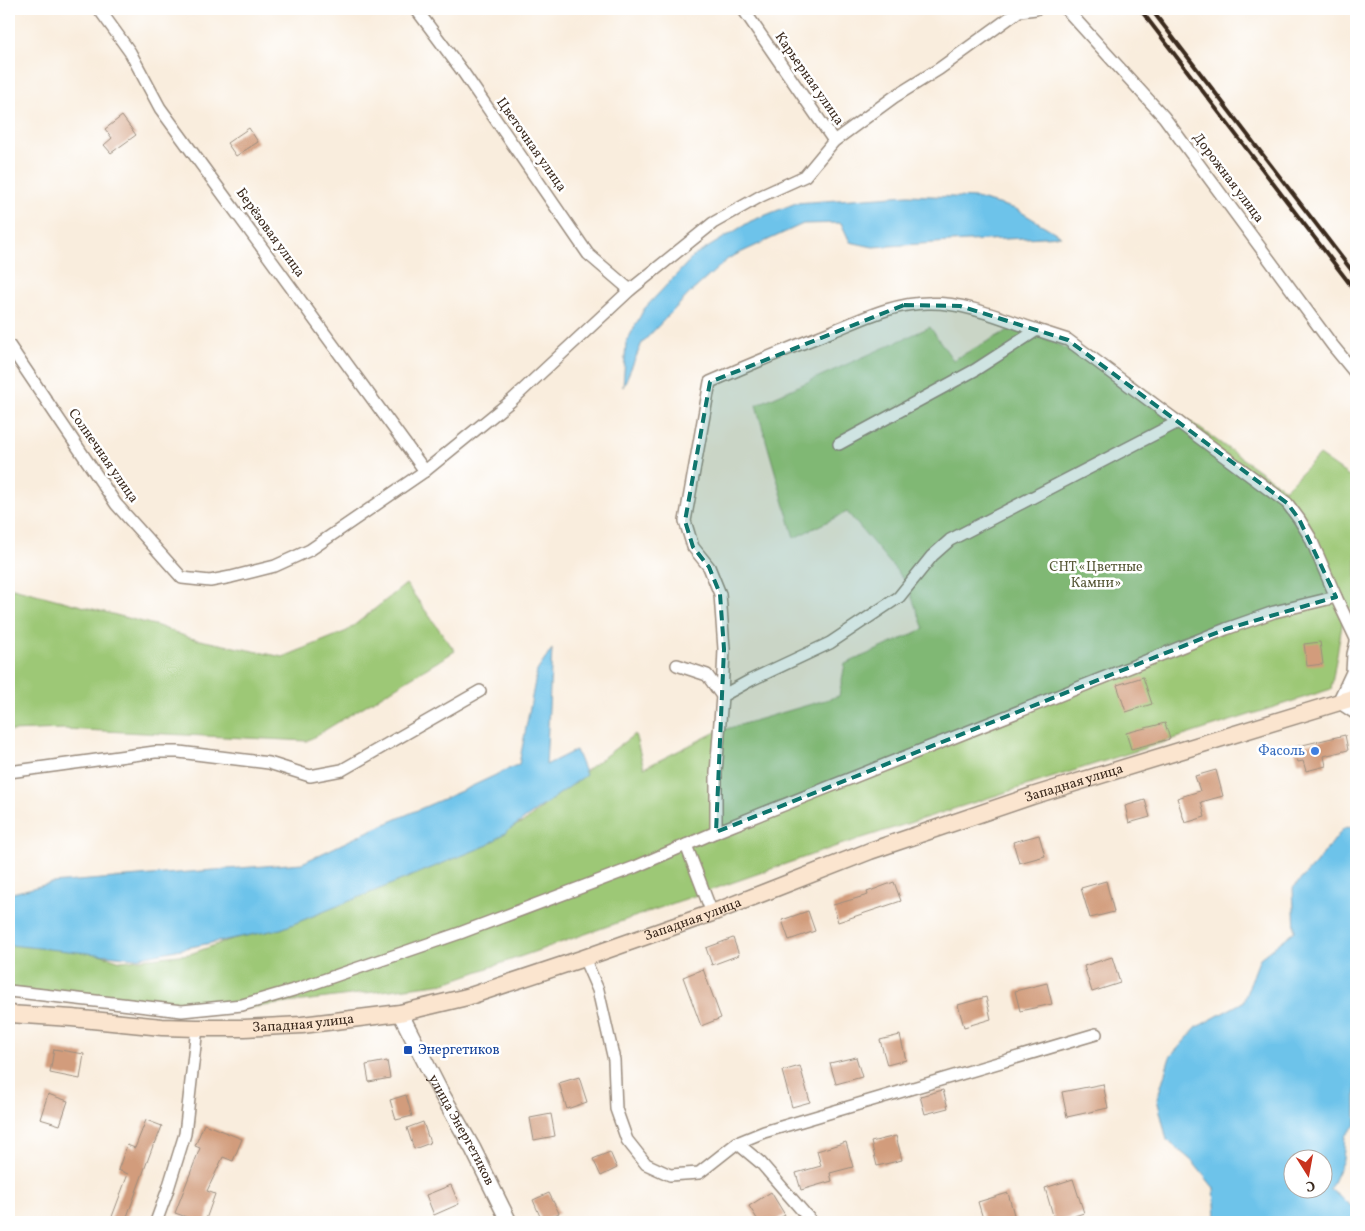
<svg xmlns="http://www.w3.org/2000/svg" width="1365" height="1231" font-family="Vollkorn,serif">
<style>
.green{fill:#9dc876;stroke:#6c794a}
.water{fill:#6dc3ea;stroke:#547684;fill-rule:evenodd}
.building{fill:#d29c7b}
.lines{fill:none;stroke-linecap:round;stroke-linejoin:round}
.minor-casing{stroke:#9a8c7e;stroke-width:14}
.tertiary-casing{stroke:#9a8c7e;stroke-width:18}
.secondary-casing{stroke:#9a8c7e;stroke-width:19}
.minor{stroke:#fff;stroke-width:11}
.tertiary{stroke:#fff;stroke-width:15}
.secondary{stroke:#fbe5cf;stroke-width:16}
.rail{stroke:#3b2a1e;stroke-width:4}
.marked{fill:#0f766e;fill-opacity:0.2;stroke:#0f766e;stroke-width:4;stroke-dasharray:10 6;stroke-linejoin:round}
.shop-dot{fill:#3f7fe0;stroke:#fff;stroke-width:2}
.transit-dot{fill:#1a4fb4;stroke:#fff;stroke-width:2}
.labels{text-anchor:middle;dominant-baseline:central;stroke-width:5;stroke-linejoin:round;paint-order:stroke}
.street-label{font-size:14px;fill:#3b2a1e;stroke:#fff}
.park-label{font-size:14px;fill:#585938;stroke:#fff}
.shop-label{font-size:14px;fill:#366cbe;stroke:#fff;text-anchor:end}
.transit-label{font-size:14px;fill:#164399;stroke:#fff;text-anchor:start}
</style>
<rect width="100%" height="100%" fill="#fff"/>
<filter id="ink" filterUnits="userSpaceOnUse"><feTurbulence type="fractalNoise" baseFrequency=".02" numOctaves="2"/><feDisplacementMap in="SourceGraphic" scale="10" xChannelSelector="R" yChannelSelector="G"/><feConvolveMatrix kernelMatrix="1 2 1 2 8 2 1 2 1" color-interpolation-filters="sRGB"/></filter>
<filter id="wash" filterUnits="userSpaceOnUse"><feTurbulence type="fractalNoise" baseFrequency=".0096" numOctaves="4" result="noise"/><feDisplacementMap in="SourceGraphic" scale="20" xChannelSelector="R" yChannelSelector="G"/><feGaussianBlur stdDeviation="1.12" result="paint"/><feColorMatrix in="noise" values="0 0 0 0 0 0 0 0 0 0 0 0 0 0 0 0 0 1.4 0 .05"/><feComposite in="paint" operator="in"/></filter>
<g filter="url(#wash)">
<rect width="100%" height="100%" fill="#f9eddd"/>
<g class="green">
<polygon points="1018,325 1133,381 1285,489 1319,455 1356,481 1356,603 1344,614 1331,689 837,846 445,983 208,1013 34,997 9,997 9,933 84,949 121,961 190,954 369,890 526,821 589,768 635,734 644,768 716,732 839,696 845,664 924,629 906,582 847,512 794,538 756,405 930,327 953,360"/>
<polygon points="406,584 455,651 307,741 63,729 9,731 9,587 158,626 190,638 283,657 347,631"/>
</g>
<g class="water">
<polygon points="908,195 976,198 1016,209 1061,236 950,242 873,247 850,242 841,223 803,224 729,258 690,293 642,343 623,387 626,343 644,309 694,256 751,221 796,203"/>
<polygon points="552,649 546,765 576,750 586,775 488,845 281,929 136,958 9,945 9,894 52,883 302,863 369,831 466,789 519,764 537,671"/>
<path d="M1356,826V1124L1345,1136L1343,1160L1330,1189L1356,1210V1222H1217L1216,1219L1214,1188L1192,1161L1167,1140L1157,1099L1170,1057L1197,1027L1243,1002L1260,958L1295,931L1293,888L1316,863L1344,828ZM1292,1158H1322V1188H1292Z"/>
</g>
<g id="blocks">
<g class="building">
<polygon points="122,116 136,135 111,153 104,145 112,138 105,129"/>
<polygon points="249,128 258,142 236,156 227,143"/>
<polygon points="1320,642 1323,664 1307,666 1304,644"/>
<polygon points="1143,677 1152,704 1126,712 1117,685"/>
<polygon points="1165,723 1170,739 1131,749 1126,733"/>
<polygon points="1345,735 1348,750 1324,756 1326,766 1306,771 1303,761 1298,762 1294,747"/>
<polygon points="1216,770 1223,796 1201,802 1205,817 1185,823 1177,798 1200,791 1195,776"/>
<polygon points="1145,800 1150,817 1129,823 1125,806"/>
<polygon points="1039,835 1045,856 1019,863 1013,842"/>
<polygon points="1106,881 1114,912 1090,918 1081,888"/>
<polygon points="894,882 901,901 838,922 833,905 868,895 867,892"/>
<polygon points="808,911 815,931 789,940 782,920"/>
<polygon points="733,938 739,955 712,965 706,948"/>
<polygon points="1112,957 1120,983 1092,992 1084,966"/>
<polygon points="703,969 721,1018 701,1026 683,977"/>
<polygon points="1047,983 1052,1004 1020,1011 1015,991"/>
<polygon points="986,997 991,1019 964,1027 958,1005"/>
<polygon points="900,1035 906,1060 887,1065 880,1040"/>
<polygon points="54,1049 84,1054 80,1079 50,1073"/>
<polygon points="856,1057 862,1077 836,1084 830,1063"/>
<polygon points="387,1061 390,1078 369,1082 366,1065"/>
<polygon points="800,1066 810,1102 792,1107 782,1071"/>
<polygon points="579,1077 587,1102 567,1109 559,1083"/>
<polygon points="1103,1084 1108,1108 1067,1117 1062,1092"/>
<polygon points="943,1090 948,1108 925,1114 920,1096"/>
<polygon points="48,1094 68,1101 60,1125 40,1119"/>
<polygon points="406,1095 412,1116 396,1120 390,1100"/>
<polygon points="551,1114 555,1136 534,1140 530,1118"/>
<polygon points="146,1120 162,1126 155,1144 154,1143 125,1222 110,1222 128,1174 118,1170 127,1145 135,1148"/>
<polygon points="423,1122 430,1143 414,1149 407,1128"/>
<polygon points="204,1124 242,1139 233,1161 223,1157 207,1191 215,1194 205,1222 200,1222 175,1213 200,1148 195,1146"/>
<polygon points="896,1136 902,1160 877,1166 871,1142"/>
<polygon points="846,1142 853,1167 830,1173 832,1181 801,1190 796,1173 821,1166 817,1151"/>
<polygon points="610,1152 617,1168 601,1176 593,1159"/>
<polygon points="1073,1179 1084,1213 1055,1222 1045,1188"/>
<polygon points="451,1185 459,1204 434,1215 426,1195"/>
<polygon points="771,1192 785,1215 773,1222 759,1222 749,1206"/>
<polygon points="549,1193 559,1213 542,1221 533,1200"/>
<polygon points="1008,1193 1016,1222 984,1222 978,1202"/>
</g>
</g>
</g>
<g filter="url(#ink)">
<use href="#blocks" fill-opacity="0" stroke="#9a8c7e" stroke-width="1"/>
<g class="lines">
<defs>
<g id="minor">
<polyline points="99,9 130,52 160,108 425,471"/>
<polyline points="416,9 463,72 588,254 630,290"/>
<polyline points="743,9 834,141"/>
<polyline points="1066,9 1164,117 1333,346 1356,374"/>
<polyline points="9,345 116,504 182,578 210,581 231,577 275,566 310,550 425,471 511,401 630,290 713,223 761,196 805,176 834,141 894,97 939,69 1019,11 1036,9"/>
<polyline points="839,444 975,370 1037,330 1068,340 1287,503 1299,519 1310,537 1336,597 1356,639"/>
<polyline points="1356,642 1353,654 1352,672 1338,702 1356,714"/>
<path d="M677,665L707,675L722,696L724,649L720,594L709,567L693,547L685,521L710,382C751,364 792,347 833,331C864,318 897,302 931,303C967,303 1003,319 1037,330"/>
<polyline points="9,772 155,752 179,752 269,763 310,776 342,770 480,691"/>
<polyline points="716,832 716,773 722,696 751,680 830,643 899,597 932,556 950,540 1178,422"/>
<polyline points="686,845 712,913"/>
<polyline points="584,958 598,990 614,1060 616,1109 627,1140 646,1164 670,1175 699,1173 737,1143 764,1132 1096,1034"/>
<polyline points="9,991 182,1011 242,1005 297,989 460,933 635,867 716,832 1226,629 1274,612 1336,597"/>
<polyline points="737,1143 761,1163 812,1222"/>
<polyline points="156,1222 167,1192 185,1134 197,1028"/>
</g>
<g id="tertiary">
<path id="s1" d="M400,1013L440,1091L473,1149L509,1222"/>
</g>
<g id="secondary">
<path id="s2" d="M9,1014L72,1018L162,1027L197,1028H245L302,1025L400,1013L467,997L584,958L712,913L870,851L1032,796L1356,697"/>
</g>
</defs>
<use href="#minor" class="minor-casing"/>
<use href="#tertiary" class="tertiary-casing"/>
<use href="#secondary" class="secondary-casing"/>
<use href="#minor" class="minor"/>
<use href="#tertiary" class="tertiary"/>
<use href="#secondary" class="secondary"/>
<g class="rail">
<polyline points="1140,9 1356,292"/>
<polyline points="1151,9 1356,276"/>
</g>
</g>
</g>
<path class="marked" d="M904,305L960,306L1068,340L1287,503L1299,519L1336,597L1226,629L716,832L724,649L720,594L709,567L693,547L685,521L710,382Z"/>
<circle class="shop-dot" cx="1315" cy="751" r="5"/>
<rect class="transit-dot" x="403" y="1045" width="10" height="10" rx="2.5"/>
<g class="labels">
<g class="street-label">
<text transform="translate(809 79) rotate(55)">Карьерная улица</text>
<text transform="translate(531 145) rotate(55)">Цветочная улица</text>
<text transform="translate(1228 178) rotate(53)">Дорожная улица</text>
<text transform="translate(270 233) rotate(54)">Берёзовая улица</text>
<text transform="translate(103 456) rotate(55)">Солнечная улица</text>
<text stroke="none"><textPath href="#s2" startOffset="1105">Западная улица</textPath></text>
<text stroke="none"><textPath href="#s2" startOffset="700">Западная улица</textPath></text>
<text stroke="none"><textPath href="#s2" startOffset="295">Западная улица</textPath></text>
<text stroke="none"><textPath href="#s1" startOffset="132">улица Энергетиков</textPath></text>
</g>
<g class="park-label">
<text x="1096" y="567">СНТ «Цветные<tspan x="1096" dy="16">Камни»</tspan></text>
</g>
<g class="shop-label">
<text x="1305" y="751">Фасоль</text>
</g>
<g class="transit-label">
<text x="418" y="1050">Энергетиков</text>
</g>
</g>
<rect width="1365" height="1231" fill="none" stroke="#fff" stroke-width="30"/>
<g transform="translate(1308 1174) rotate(169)"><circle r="24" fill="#ffffff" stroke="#b1aaa5"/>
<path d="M0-4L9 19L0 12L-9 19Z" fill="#c8321e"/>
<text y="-8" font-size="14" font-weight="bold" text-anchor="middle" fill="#3b2a1e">С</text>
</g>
</svg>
